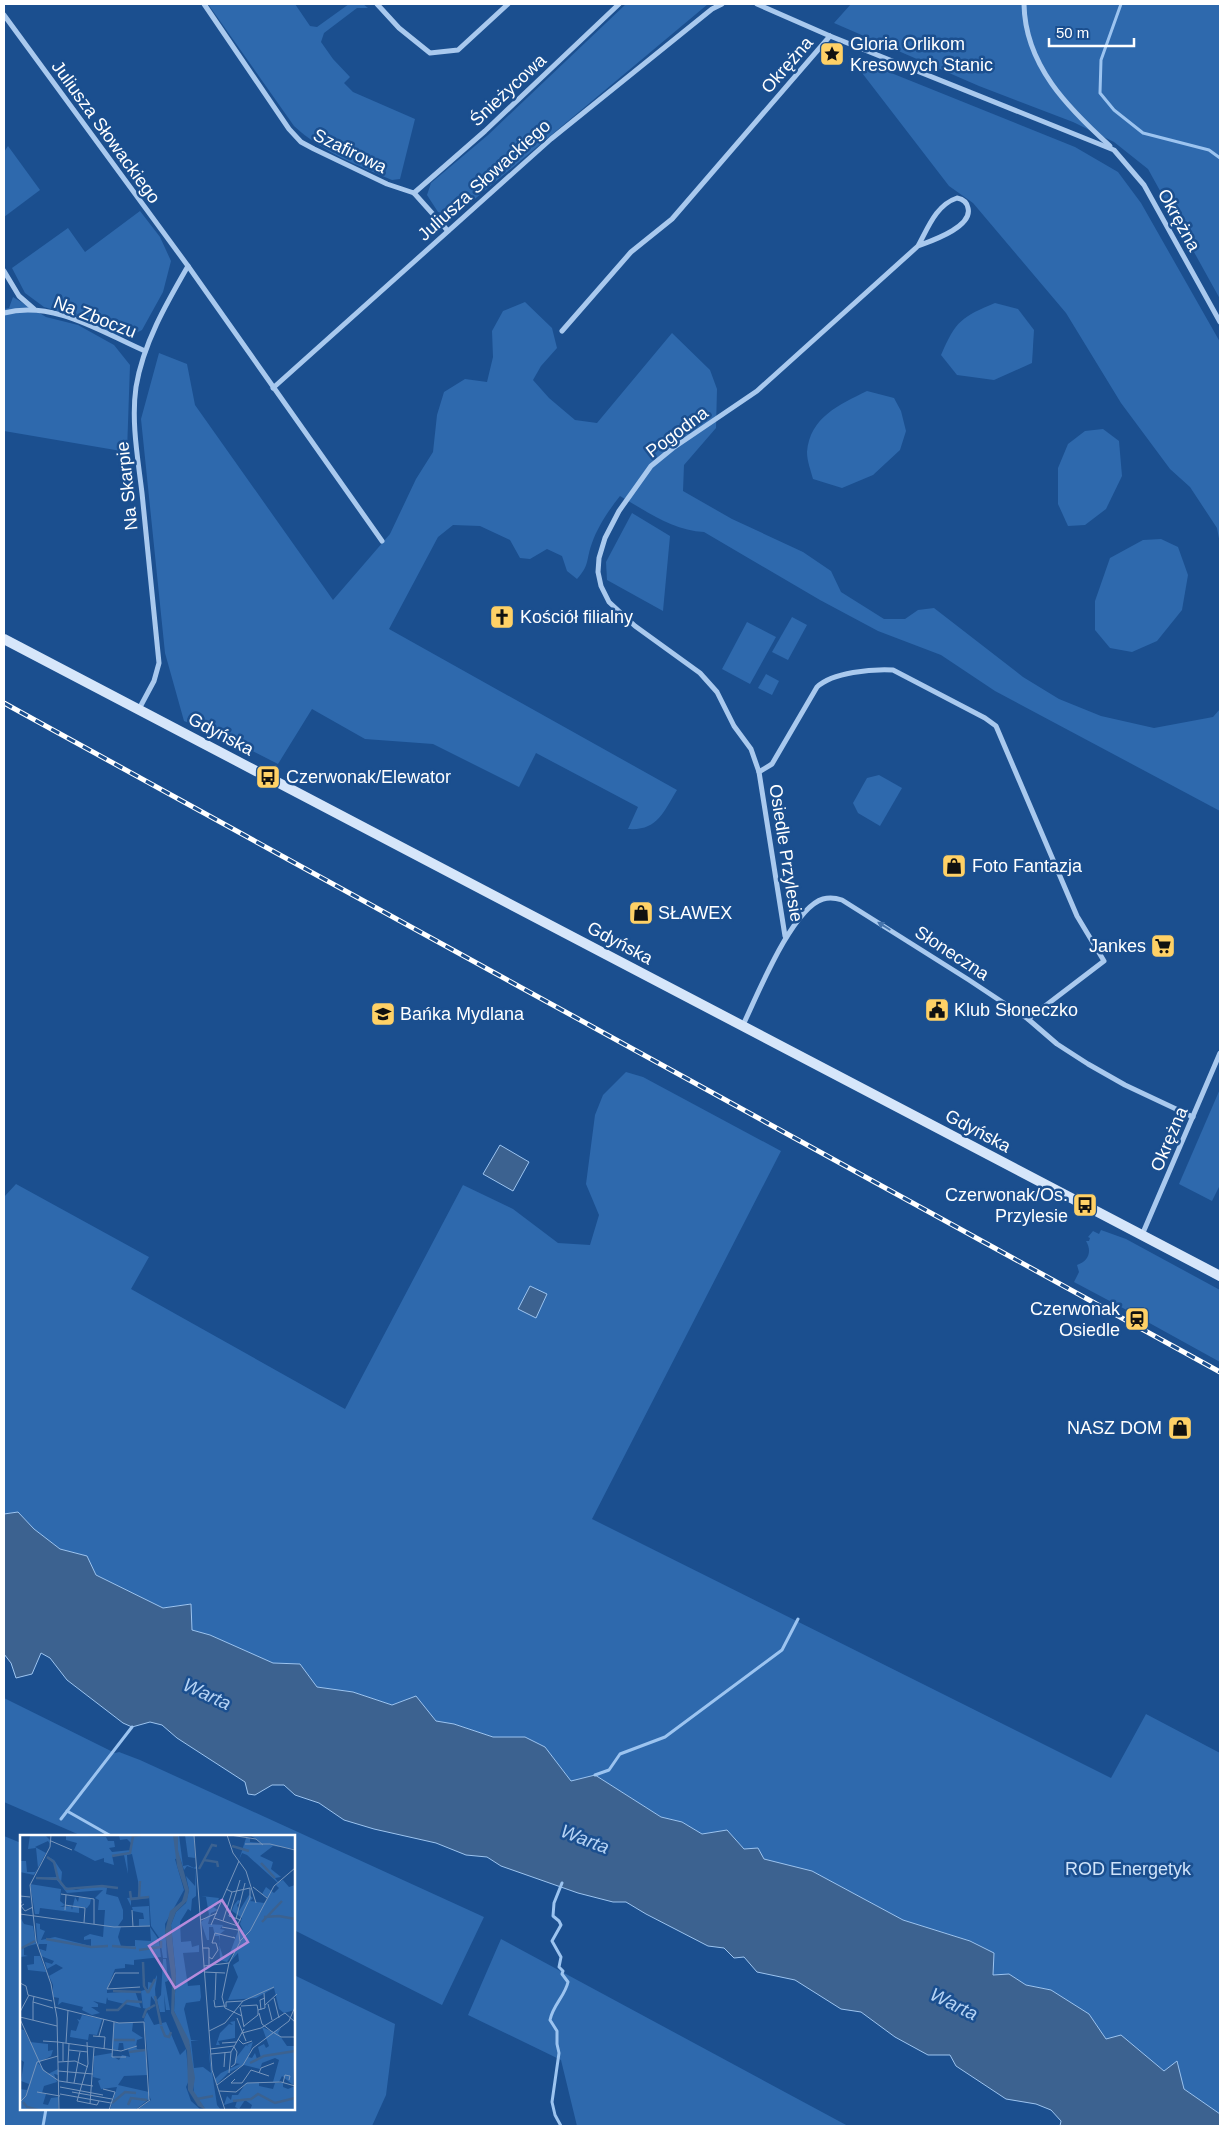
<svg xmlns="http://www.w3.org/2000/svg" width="1224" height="2130" font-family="Arial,sans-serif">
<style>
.green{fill:#2e69ad}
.water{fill:#3c6290;stroke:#9cc4f0}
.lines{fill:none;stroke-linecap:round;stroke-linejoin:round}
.stream{stroke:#9cc4f0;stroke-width:3}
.street{stroke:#a9c9ee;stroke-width:5}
.secondary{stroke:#d6e6fa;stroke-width:10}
.rail-casing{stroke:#fff;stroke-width:5}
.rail{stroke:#1b4f8f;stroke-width:3;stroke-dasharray:9;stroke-linecap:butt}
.oneway{fill:#4674ac}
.labels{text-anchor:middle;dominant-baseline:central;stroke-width:5;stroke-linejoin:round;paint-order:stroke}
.poi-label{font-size:18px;fill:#fff;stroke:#1b4f8f;text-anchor:start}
.street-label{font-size:18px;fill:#fff;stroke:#1b4f8f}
.park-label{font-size:18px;fill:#cfe3fa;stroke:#1b4f8f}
.water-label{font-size:19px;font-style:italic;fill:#b5d3f5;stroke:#1b4f8f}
.inset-river{fill:none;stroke:#3c6290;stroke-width:2.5}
.inset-road{fill:none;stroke:#7695bc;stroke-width:1}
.view{fill:#b68bdc;fill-opacity:0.15;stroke:#b68bdc;stroke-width:2.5}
.inset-edge{fill:none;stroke:#fff;stroke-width:2.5}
</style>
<rect width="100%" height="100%" fill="#1b4f8f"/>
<g class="green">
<path d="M208,4H295L310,26L317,27L349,4H363L368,8H357L324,33L321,42L333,59L350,77L344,83L353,92L415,119L400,179L392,180C357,165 322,152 294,126Z"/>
<polygon points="626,4 708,4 452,218 438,212 427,195 431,183 488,135"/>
<polygon points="851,4 1220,4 1220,299 1148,169 1114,142 1073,122 979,86 834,23"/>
<polygon points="849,56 1075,147 1118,172 1141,203 1220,342 1220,544 1217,528 1190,487 1170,469 1121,403 1066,313 973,203 949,186"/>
<polygon points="8,146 40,190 4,217 4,152"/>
<polygon points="140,211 160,237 171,261 163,292 142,330 128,337 110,334 78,317 44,307 25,293 12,268 68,228 85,252"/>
<polygon points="13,297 46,317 78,325 114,345 130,365 127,452 4,431 4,309 9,308"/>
<path d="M525,302L552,328L557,348L541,366L533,380L549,398L575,420L597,423L672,333L710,370L717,389L716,428L684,465L683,491L732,519L803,552L831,571L841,592L884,619H905L918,610L934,608L1023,677L1059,699L1101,716L1154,728L1213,717L1220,709V811L995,691L941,655L878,631L820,600L704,532C674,531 646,511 620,496C609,510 598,526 592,543C586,559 590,565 577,579L567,571L562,556L547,549L530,559L520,558L510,540L480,526L453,525L438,537L389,629L677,790C663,813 657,831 628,829L638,807L536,753L519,787L433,744L365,739L312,709L278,764L225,737L184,721L165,653L141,419L159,353L187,364L195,405L333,600L390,534L416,479L433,452L437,415L444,392L465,379L487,382L493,357L492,331L503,311Z"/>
<path d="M995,303L1018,309L1034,330L1032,363L994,380L957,375L941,355C956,320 962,317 995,303Z"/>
<path d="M867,391L894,398L901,411L906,431L900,450L873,475L842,488L813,479C811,471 807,461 807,452C810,417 839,405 867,391Z"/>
<polygon points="1103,429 1119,441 1122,476 1106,509 1085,525 1068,526 1058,504 1058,468 1068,444 1085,431"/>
<polygon points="632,513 670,536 663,611 607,580 606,562"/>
<polygon points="1161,539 1178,547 1188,575 1182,610 1157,641 1132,652 1110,648 1095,630 1095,601 1110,558 1143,540"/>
<polygon points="792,617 807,625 788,660 772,652"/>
<polygon points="747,622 776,637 750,684 722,669"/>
<polygon points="766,674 779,681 772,695 758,688"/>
<polygon points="879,775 902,788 880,826 858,813 853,803 867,778"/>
<polygon points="626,1072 643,1077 781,1151 592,1519 1111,1778 1146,1714 1220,1753 1220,2114 1184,2089 1177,2062 1164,2071 1146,2057 1106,2039 1089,2014 1051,1990 1026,1985 1009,1974 992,1975 994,1953 971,1941 903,1920 812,1871 764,1859 744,1849 727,1830 702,1834 682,1822 661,1817 595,1775 571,1781 545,1747 525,1737 493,1737 454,1724 436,1721 416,1696 392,1705 353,1692 317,1687 300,1664 273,1663 210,1635 192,1630 190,1604 163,1608 96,1575 87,1556 60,1549 34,1529 18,1512 4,1514 4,1197 16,1184 149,1257 131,1289 345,1409 463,1185 513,1209 558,1243 590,1245 599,1215 586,1184 595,1115 603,1095"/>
<polygon points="1220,1089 1220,1185 1212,1201 1179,1184"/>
<path d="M1101,1230L1126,1239L1220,1290V1362L1144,1320L1145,1318L1137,1313L1136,1315L1074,1282L1079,1272L1077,1265C1089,1261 1092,1251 1086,1241H1089L1090,1238L1088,1237L1093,1231L1099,1234Z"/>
<polygon points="4,1698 115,1753 119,1752 140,1760 484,1917 442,2005 294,1930 294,1836 82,1836 4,1802"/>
<polygon points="4,1836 21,1843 21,2109 294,2109 294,1975 395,2024 386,2095 372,2126 4,2126"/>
<polygon points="501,1939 848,2126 577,2126 561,2060 468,2015"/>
</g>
<g class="water">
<polygon points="500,1145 529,1162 513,1191 483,1174"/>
<polygon points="530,1286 547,1294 536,1318 518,1309"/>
<polygon points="18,1512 34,1529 60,1549 87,1556 96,1575 163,1608 191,1604 192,1630 210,1635 273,1663 300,1664 317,1687 353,1692 392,1705 416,1696 436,1721 454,1724 493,1737 525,1737 545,1747 571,1781 595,1775 661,1817 682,1822 702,1834 727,1830 744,1849 758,1848 764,1859 812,1871 903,1920 970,1941 994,1953 993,1975 1009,1974 1026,1985 1051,1990 1089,2014 1106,2039 1121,2035 1164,2071 1177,2061 1184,2089 1220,2114 1220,2126 1060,2126 1061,2121 1051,2110 1036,2104 1006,2099 956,2066 950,2055 928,2055 895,2037 861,2012 841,2009 795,1980 757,1972 744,1957 734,1958 724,1948 708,1946 646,1914 626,1902 613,1902 578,1893 501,1866 487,1857 466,1855 436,1843 374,1829 344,1820 319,1803 295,1795 284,1785 272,1785 255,1795 248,1794 245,1782 177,1738 162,1725 150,1722 132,1727 123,1723 67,1680 50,1658 41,1653 32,1674 16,1678 11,1663 4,1654 4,1514"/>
</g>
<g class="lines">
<g class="stream">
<polyline points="1121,4 1101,60 1100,93 1114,110 1143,133 1209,150 1220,158"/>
<polyline points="595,1775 609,1770 620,1754 665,1737 782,1650 798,1619"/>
<polyline points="67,1811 111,1836"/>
<polyline points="61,1819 132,1727"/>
<polyline points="43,2126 46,2109"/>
<path d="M561,2126L555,2115L552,2102L559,2053L557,2044V2031L550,2020C553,2005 565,1996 568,1982L562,1974L563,1971L559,1967L561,1957L552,1941L561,1925L559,1921L553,1916L554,1903L562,1883"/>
</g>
<g class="street">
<polyline points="204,4 289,129 301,142 314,149 387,184 414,193 448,231"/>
<polyline points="377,4 399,28 430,53 458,50 508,4"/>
<polyline points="757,4 830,36 1114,150 1144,185 1220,322"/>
<path d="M1024,4C1025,65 1068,108 1110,146"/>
<polyline points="4,15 188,266 382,541"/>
<polyline points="414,193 485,131 619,4"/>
<polyline points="4,271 19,296 34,309"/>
<path d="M4,313C54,300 101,332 145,351"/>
<polyline points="562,331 631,252 672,219 830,36"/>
<polyline points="273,388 551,139 712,9 722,4"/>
<path d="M139,709L154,681L159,663C153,606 148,550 142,493C138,459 131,422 136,387C143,344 166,304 188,266"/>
<path d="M759,772L772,764L817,687C833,672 872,669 893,670L985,718L996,726L1077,916L1104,961L1028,1019"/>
<path d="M785,936L759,772L751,749L734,726L717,692L700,673L635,626L609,602L601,586L598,572L599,558L605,538L619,511L651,466L673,448L757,391L918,246C931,241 973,227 968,208C967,202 962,199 957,198C936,205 928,228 918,246"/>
<path d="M743,1025C757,996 792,908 823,899C830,897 836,898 842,900L969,980L1028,1019L1057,1044L1088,1064L1125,1085L1193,1117"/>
<polyline points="1142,1235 1220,1053"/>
</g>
<polyline class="secondary" points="4,639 1220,1276"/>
<defs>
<polyline id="rail" points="4,703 1220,1372"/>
</defs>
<use href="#rail" class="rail-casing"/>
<use href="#rail" class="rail"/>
</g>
<defs><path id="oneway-solid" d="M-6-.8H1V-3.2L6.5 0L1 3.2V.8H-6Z" transform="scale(1.25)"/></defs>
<use class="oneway" href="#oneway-solid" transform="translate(884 926) rotate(-148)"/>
<defs>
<symbol id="sight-square" viewBox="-11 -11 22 22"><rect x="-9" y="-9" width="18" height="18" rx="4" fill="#ffd166" stroke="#1b4f8f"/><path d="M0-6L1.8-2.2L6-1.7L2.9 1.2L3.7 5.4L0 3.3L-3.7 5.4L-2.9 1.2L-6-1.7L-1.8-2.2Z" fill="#111"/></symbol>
<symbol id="church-square" viewBox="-11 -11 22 22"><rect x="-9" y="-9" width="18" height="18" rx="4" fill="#ffd166" stroke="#1b4f8f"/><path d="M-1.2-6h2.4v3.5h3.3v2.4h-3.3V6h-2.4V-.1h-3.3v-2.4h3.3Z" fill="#111"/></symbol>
<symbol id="bus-square" viewBox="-11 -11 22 22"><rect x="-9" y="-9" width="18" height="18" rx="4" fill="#ffd166" stroke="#1b4f8f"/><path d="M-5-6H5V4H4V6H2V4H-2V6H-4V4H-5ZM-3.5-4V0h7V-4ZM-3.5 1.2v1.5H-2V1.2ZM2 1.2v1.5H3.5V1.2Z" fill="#111"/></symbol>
<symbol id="shop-square" viewBox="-11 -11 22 22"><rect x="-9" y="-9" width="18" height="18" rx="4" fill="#ffd166" stroke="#1b4f8f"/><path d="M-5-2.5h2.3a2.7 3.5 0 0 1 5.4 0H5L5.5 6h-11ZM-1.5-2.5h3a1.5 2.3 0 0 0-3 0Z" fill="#111"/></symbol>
<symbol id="supermarket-square" viewBox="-11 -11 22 22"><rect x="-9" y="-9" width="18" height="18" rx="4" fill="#ffd166" stroke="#1b4f8f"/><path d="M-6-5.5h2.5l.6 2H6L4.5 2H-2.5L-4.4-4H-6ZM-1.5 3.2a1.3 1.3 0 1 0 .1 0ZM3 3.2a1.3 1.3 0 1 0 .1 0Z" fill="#111"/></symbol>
<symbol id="civic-square" viewBox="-11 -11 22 22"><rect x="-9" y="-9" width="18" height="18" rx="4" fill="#ffd166" stroke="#1b4f8f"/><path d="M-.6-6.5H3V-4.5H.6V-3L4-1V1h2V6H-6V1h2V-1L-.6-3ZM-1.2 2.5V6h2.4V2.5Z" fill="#111"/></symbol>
<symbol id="school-square" viewBox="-11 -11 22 22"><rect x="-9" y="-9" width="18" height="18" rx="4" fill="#ffd166" stroke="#1b4f8f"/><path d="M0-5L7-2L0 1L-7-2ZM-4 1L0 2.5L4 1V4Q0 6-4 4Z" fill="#111"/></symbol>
<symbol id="station-square" viewBox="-11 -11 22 22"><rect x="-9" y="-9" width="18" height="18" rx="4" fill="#ffd166" stroke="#1b4f8f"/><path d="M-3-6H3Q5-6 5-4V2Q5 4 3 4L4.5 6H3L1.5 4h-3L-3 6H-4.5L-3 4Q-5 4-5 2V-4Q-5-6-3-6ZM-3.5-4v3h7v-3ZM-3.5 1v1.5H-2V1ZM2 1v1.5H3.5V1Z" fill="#111"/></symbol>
</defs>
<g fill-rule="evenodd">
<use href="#sight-square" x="818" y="40" width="28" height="28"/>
<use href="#church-square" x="488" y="603" width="28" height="28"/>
<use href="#bus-square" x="254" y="763" width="28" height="28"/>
<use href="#shop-square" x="940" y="852" width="28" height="28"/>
<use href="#shop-square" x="627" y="899" width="28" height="28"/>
<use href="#supermarket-square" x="1149" y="932" width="28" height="28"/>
<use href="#civic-square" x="923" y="996" width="28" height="28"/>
<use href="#school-square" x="369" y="1000" width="28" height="28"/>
<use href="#bus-square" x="1071" y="1191" width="28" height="28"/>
<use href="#station-square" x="1123" y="1305" width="28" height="28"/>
<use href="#shop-square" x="1166" y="1414" width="28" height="28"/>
</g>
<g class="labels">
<g class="poi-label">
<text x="850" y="44">Gloria Orlikom<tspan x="850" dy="21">Kresowych Stanic</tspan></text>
<text x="520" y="617">Kościół filialny</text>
<text x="286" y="777">Czerwonak/Elewator</text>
<text x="972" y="866">Foto Fantazja</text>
<text x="658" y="913">SŁAWEX</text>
<text x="1146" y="946" text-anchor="end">Jankes</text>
<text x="954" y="1010">Klub Słoneczko</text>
<text x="400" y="1014">Bańka Mydlana</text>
<text x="1068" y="1195" text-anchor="end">Czerwonak/Os.<tspan x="1068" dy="21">Przylesie</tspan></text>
<text x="1120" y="1309" text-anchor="end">Czerwonak<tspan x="1120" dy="21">Osiedle</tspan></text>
<text x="1162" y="1428" text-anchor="end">NASZ DOM</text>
</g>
<g class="street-label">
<text transform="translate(787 65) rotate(-49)">Okrężna</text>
<text transform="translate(508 90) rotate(-43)">Śnieżycowa</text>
<text transform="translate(106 132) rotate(54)">Juliusza Słowackiego</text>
<text transform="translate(350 151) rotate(26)">Szafirowa</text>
<text transform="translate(484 180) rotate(-42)">Juliusza Słowackiego</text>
<text transform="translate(1179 220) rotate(61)">Okrężna</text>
<text transform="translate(95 317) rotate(21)">Na Zboczu</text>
<text transform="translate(677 432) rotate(-37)">Pogodna</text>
<text transform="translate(127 486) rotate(-96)">Na Skarpie</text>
<text transform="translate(221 734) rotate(28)">Gdyńska</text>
<text transform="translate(786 853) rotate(81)">Osiedle Przylesie</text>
<text transform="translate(620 943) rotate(28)">Gdyńska</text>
<text transform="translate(952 953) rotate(33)">Słoneczna</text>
<text transform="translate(978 1131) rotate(28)">Gdyńska</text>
<text transform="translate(1169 1139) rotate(-67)">Okrężna</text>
</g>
<g class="park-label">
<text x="1128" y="1869">ROD Energetyk</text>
</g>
<g class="water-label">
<text transform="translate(207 1694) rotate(25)">Warta</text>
<text transform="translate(585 1839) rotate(21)">Warta</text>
<text transform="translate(954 2004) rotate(26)">Warta</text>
</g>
</g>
<g transform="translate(20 1835)">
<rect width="275" height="275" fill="#1b4f8f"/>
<path d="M10,0H25L30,5V9L28,6L15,12L26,18L14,40L0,37V26H6L7,37H15L18,33L16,13L8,14ZM46,0L86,2L88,6H94L95,12L89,13L92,17L111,15V8L107,4L100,5L99,0H159L163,31L168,30L174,33L176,31V61L172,64L171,76L168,74L160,87L161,107L171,106L172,112L179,110V117L163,118L168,151L180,150L181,162L180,166L166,168L164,174L171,205H179L171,206L174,233L183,232L191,238L188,211L197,270L201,275H186L174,259L170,211L154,176L156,141L151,90L156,77L166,68L169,55L166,41L175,51L176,34L167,31L164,35L160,23L155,24L164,55L145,89L147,123H143L140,104L131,91L129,60V63L111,65V71L107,63L119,62L118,46L112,19L107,20L108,39L104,20H92L94,30L84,27V23L75,26L54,15L57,8L46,5ZM165,0H174L175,23L168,22ZM230,0H275V14L253,11L240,21L253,27L251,34L261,42L255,43L258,47L263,45L269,52L275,50V175L264,178L259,174L254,153L236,163L208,165L218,142L213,130L219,126L218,118L210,127L220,108L219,94L223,95L220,89L222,83L212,76L214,70L218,65L221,66L217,70L219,76L229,60L233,63L230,66L244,68L248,63L242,59L246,52L254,58L259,53L256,50L258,48L227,20L222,18L219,25L226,3H230V7L241,8ZM27,21L34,25L42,37L41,49L45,52L56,55L73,51L95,53H87L86,59L98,62L103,75V84L98,91L101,92L98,102L101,111H115V105L131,106L130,92L139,105L141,122L114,125V130L105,129V133L95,134L87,154V158L115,156L121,173L88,165L87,162L86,169L73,166L78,169V172H71L80,178L72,180L62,175L63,172L42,167L38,170L39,163L33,162V150L29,141L43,133L36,129L27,134L25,127L32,129L34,126L21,121L20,114L26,116L27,109H19L18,113L16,88L20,89V94L25,96L21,105L35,102L71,111V104L64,105V102L70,99L83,102L85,75H78L79,65L75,63L83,55L47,58L36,44L32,43L23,44L15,43L37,42L34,29ZM10,49L41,54L40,66L45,70L40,72L51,71L52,75L55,62L58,67L59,62L71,64L70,69L67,73L59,72V78L20,73L19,79H15ZM181,61L199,63L196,71L190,70L198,75L191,78L188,89L203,90L200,94L205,95L200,99L199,109L203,122L210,118L218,96L220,107L207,127L200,125L199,101H195L193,92H189V105H187L181,87L189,80L186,62ZM129,71L130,91H119V84H124L123,78L113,76L112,72ZM0,82L4,89L13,91L16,109L4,112V120L8,121L0,122ZM14,121H20L26,137L8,135L7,130L14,129ZM143,124H146L148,146L145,147L150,175H146L144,159L145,177H140L137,165L141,160ZM137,140V142L135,154L136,168L131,161L130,175L123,173L121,156L128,154V147L133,148ZM127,177L134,190L146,187L160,220L166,214L169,245L166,252L171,266L181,275H117L131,265L129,260V264L115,275H90L97,252L81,254L78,246L81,244L73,242L74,221L92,218V221L99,225L102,220L99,219L110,222L108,214L104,215L103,208H99L98,215L92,214L94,188H113L112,196L123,203L117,205L116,211L117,214L125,215L128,240L104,241L98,250L129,257V234L124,184ZM62,180L82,184L77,200L69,199L68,205L50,202L51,195L56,196L59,187L57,184L60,185ZM215,186V203L198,206L200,210H196L200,198L209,189L213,190L210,187ZM242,192L253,197L261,193L258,198L267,211H275L273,250L262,241L259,247H253L259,225L255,223L242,228L240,234L224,230L209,237L197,249L195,244L201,238L220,229L215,228L216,223L226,210L229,212L227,210L233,207L228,222L232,223L235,218L237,224L241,223L238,212L244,209L246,213L249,211ZM0,194L4,195L10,207L28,209V216L33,215L31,221L18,228L28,239L38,234V240L34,239L37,247L24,251L22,258L26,259L23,269L28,270L31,263L39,262L38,275H0V254L7,255L9,249L1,246L4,227L1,225ZM226,248H239V251L253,254L255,248H263V252L268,254L275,251V275H230L232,270L225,265L219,274L215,272L217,266L204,270L207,261L211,265L212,260H218Z" fill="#2e69ad"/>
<path d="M153,0L158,1V15L169,55L167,66L156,77L151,90L156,141L154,176L169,205L175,243L173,255L186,275L178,271L168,255L167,216L151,178L152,146L145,96L150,76L162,66L165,56L157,31Z" fill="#3c6290"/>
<path class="inset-river" d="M212,11L229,16M92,21L110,18L113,1L121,0M27,22L34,27L38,44L46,54L82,51L98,53M184,25L197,27L198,32M241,28L255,43M179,34L192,10L197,11M16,43L38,44M110,56L111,64L129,62M119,62L120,46M244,82L259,81L275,84M242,87L262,66M26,104L71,112L88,111M92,111L116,113M0,114L15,106M119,115L141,112V106M123,127L124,151L128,158M93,156L121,157M128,158L135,144M135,161L141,190M86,175H98L107,166L122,167M123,183L126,175L135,170M141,191L145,201L149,202L151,197M94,205H115M109,217L125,215M230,228L244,221L275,216M177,264L193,261M213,266L231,264L238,259L255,268L275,263M3,267L7,272L18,275M92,268L105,257L116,258M108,270L111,263L127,265"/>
<path class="inset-road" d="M31,0L30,12L10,50L16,106L31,149L37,183L39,275M174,0L192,235L205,275M207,0L213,18L226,36L236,68M210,0L236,4L243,10M31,6L52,15M225,9H250L275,15M220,45L209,81L221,85M233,52L247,63M206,54L212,57L230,53V63L217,91M41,59L74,64V89M1,68L0,61L10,62M4,69L1,71L5,76L13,72M45,70L65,73L64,88M45,75L46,60M112,75L113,92M0,79L94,92L130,91M194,83L218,91L220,107L209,128L202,162L205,173L222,181M216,84L225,48M181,85L197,78M203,86L212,57M191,90L219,26M202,92L218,95M220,106L230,96L254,51L275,33M192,108L195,98L215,103L213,102M183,113H189V130M189,122L192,124L198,115L196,108H192M184,131L209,128M184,137L205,138M119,138H95L87,154L120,152M0,148L6,151L8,160L32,166M14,161L13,167L33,173M254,163L259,183M194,165L195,172L204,171M195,165L196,138M13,167V185M248,169L252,185M245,170L257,159M221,171L237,170L238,175M34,172L99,188L124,187L129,265M206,172V167L223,166M220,172L224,192M241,175L240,165L245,163M0,177L9,160M239,178L242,189L251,196L261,202H275M0,182L37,191M217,183L226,206M0,184L23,235L39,246L73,251M94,187L92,222H106M224,191L238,180V175L245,173L244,158M189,196L205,188L223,166L254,152M222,198L241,193L265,178L275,187M73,201L85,202L84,214M79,201L84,184M218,204L223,209L232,206M23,206L38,207M38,207L101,216L117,211M67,207L68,229L57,266L77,270L79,266M46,208L48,175M202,208L217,207M190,214L214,211M49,215L68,217M191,219L211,217M43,226V208M17,227L38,221M38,227L55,226L68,232M204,232L205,217M211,232L215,229L217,217L214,212M38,236L73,239M209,238L211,217L224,194M239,238L241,233L254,228M215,244L211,248H222L231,235L249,241M47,247L49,209M54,248L60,217M263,248L265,240L270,241L269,245M197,250L223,230L233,213L269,186L275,172M40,252L83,260M83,254L95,257L89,275M199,256L216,257L227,248L261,247L275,251M17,257L40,261M52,257L92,264M40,259L91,268M0,267L6,261L17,227M70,269L74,213M116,275L130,265"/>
<path class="view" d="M202,65L228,107L155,153L129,111Z"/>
<rect width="275" height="275" class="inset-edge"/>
</g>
<rect width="1224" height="2130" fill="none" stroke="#ffffff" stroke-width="10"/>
<path d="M1049 38v8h85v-8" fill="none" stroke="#ffffff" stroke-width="2.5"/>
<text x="1056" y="38" font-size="15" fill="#ffffff" stroke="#1b4f8f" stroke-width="4" paint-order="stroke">50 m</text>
</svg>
